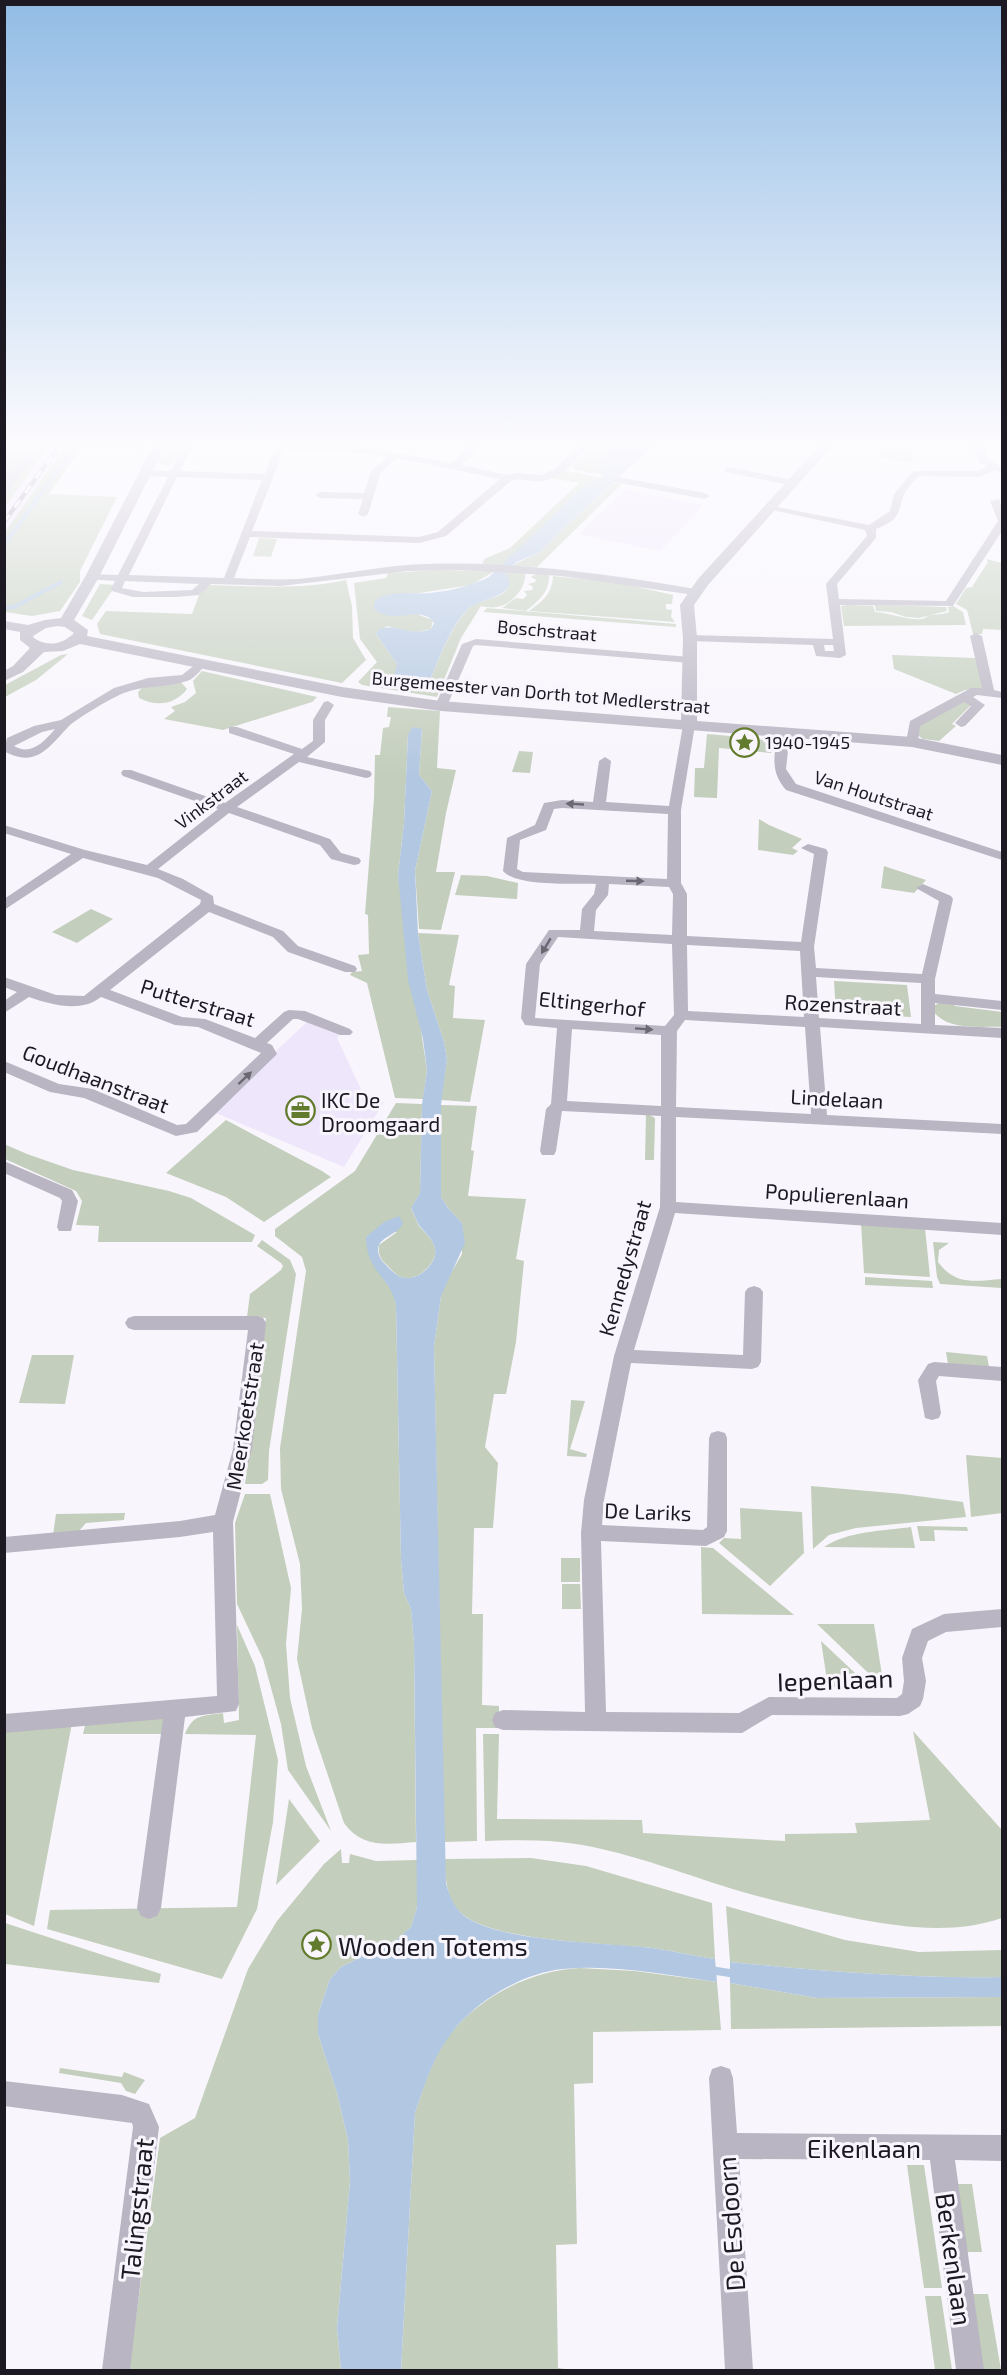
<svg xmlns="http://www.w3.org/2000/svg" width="1007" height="2375" font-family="'Exo 2',sans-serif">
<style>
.built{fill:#eee6fb}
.green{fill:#c3cebc}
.water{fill:#b2c7e1}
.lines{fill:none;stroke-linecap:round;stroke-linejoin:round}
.stream-far1{stroke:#b2c7e1;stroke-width:4}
.stream{stroke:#b2c7e1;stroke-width:8}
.minor{fill:#b9b5c3;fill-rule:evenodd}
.tertiary{fill:#b9b5c3;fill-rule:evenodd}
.rail-casing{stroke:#939098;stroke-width:4.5}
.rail{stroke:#f8f6fc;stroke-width:3;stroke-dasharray:9;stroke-linecap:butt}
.oneway{fill:#6b6773}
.labels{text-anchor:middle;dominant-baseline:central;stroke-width:6;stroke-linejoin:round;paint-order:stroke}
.far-street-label{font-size:18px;fill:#1d1923;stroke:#f8f6fc}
.far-poi-label{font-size:18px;fill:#1d1923;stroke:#f8f6fc;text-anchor:start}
.street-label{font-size:21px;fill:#1d1923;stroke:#f8f6fc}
.poi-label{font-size:21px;fill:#1d1923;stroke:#f8f6fc;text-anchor:start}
.near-street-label{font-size:26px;fill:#1d1923;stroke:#f8f6fc}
.near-poi-label{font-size:26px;fill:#1d1923;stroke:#f8f6fc;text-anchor:start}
</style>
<rect width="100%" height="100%" fill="#f8f6fc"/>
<g class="built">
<polygon points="45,444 74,444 5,542 5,499"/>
<polygon points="626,489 703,505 660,551 579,534"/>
<polygon points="307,1022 339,1035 337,1038 367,1102 384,1102 344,1167 211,1111"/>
</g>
<g class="green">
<polygon points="5,444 34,444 5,485"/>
<polygon points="42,444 50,444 5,507 5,494"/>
<polygon points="67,444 145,444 142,449 81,448 49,494 117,497 80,571 80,582 60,611 32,616 5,612 5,532"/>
<polygon points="166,444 183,444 173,464 165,466 157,462"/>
<polygon points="595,444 614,444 597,462 604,475 574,470 572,466"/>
<polygon points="884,449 911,450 912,463 877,457"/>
<polygon points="563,470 601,478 586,484 502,565 482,565 484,559 510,548 579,483 550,478"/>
<polygon points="613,483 622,484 537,567 511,566 538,553"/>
<polygon points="259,538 277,539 271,557 253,556"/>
<polygon points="986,559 1002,563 1002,630 983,629 982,634 973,634 967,610 956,604 966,588 972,587 988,562"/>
<path d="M437,570L495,571L471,585L413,594L419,615L433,620L431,629L413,633L387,626L376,634L397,664V673L428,684C439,660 449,630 467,610C480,595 520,602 505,572L525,573C527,587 511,606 496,607C491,608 485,607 481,606L461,638L437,697L362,685L358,682L377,662L360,639L354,583L386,578L388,573Z"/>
<path d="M538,573L549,575C550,592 538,601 526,611L502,608L516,598L523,599L527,595L524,591L532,590L533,587L528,584L535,582L536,580L531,577Z"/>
<path d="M553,576L621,583L673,595L672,604H666V609L672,610L671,617L675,622L529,611C543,601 552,594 553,576Z"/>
<path d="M346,580L352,606L353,638L366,660L342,683L100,634L97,624L106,611L192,614L199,595L208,585C254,586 301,590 346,580Z"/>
<polygon points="100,584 116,585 92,620 82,616"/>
<path d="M847,605L873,606L875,612C890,613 910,621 921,619C925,619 927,616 930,615C937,614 942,615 949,612L948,607L953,606L963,612L966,625L844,626L841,606Z"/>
<polygon points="875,605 946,607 947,611 919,618 906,617 891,612 876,611"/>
<polygon points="487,608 676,624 676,627 483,612"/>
<polygon points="68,654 36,680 5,697 5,685 61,655"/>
<polygon points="892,655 976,658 985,688 965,690 956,694 894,669"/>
<polygon points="202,671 317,697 312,702 223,730 164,719 175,711 171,707 185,702 196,693 193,681"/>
<path d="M180,681L187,689C175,705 156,707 139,698L138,692L143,687Z"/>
<polygon points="963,701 971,705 952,724 956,726 939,741 923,739 916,734 918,725"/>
<polygon points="388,707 440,711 437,768 456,770 446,813 436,872 455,872 441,930 419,929 415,871 432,791 419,775 422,729 408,735 404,823 398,875 427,1071 423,1099 395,1098 367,983 350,975 352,972 362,971 358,955 369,954 368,915 365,914 374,799 375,755 380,755 383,728 389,727 391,717 387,717"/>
<polygon points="707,734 742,737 742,743 747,744 747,739 773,740 771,753 719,748 717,798 694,797 695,768 704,768"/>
<polygon points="519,751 533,752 530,773 512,772"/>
<polygon points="759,819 769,825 802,839 792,848 798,851 793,855 758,850"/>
<polygon points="884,866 926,880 914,893 881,888"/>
<polygon points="461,875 487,876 518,883 517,899 455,895"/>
<polygon points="91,909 113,919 77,943 52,932"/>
<polygon points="418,933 459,935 449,985 455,986 453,1018 485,1020 470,1102 441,1100 447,1059 444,1042 427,990"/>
<polygon points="834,981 907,985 911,1017 836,1013"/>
<path d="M939,1003H952L955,1006L1002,1012V1027C981,1026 948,1031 934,1012L935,1005Z"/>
<path d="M396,1103L422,1104L420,1193L411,1209C414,1214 416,1220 419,1226C425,1233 433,1239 435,1249C438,1262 419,1280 405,1278C397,1277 393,1271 387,1265C380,1259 378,1254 379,1245L397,1232L374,1231L366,1237L385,1281L394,1294L396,1306L401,1560L404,1593L411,1609L414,1644L416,1842C388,1844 363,1849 344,1823L312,1728L297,1659L302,1609L300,1564L281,1489L280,1448L306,1271L302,1257L275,1236V1229L355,1171Z"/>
<polygon points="441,1105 477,1106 471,1150 474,1151 468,1196 526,1199 516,1259 524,1261 516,1342 506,1394 494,1394 485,1447 498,1463 493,1528 474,1528 472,1614 483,1614 482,1705 499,1706 499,1728 476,1728 477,1841 444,1842 434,1347 441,1296 444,1285 462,1254 462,1223 448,1208 441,1197"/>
<polygon points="646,1113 655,1118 654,1160 645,1160"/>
<polygon points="226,1120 322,1171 331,1177 264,1222 226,1197 166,1173"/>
<polygon points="4,1144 27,1154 73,1170 169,1191 191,1198 255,1235 252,1242 98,1242 99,1226 76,1225 82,1201 76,1191 5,1159"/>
<polygon points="861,1223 925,1228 930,1277 864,1273"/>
<polygon points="262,1240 290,1260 296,1274 269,1451 268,1480 262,1484 245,1484 266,1318 247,1317 250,1294 281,1270 283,1266 281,1263 257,1246"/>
<path d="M933,1242L949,1243L939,1250L938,1262C956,1286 975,1281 1002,1279V1288L940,1284L937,1277Z"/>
<polygon points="865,1277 932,1281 933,1288 865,1285"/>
<polygon points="946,1352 987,1356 989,1367 948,1364"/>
<polygon points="32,1355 74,1355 65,1404 19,1403"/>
<polygon points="571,1400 585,1401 570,1449 587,1454 586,1457 567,1456"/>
<polygon points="966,1455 1002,1458 1002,1513 971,1517"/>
<polygon points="811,1486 902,1494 963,1502 966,1517 856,1528 829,1535 813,1549"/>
<polygon points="245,1494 270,1494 291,1588 286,1644 290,1698 306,1766 331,1831 288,1770 281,1724 263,1659 237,1604 235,1523"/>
<polygon points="740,1508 802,1512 804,1553 770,1586 719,1543 724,1538 741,1539"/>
<polygon points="125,1513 124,1520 86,1523 79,1531 53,1535 56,1514"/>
<polygon points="917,1526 967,1527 968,1531 934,1530 935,1541 920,1541"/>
<path d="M911,1527L915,1548L824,1547C848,1531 883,1531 911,1527Z"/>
<polygon points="701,1547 713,1548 794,1615 702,1614"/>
<rect x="561" y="1558" width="19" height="24"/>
<polygon points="562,1584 580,1584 581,1609 562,1609"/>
<polygon points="817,1624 874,1624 884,1688"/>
<path d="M237,1625L255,1666L278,1760L273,1822L257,1909L222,1979L47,1929L50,1910L237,1907L256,1735L185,1734C193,1714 203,1716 223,1713L224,1723L239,1720Z"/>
<polygon points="821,1641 871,1688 828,1687"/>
<polygon points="166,1714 164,1734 83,1734 86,1721"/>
<polygon points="72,1723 34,1926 5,1914 4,1731"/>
<path d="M913,1731L1002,1830V1918C956,1934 906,1928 858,1919C820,1911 781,1903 743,1892C688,1876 633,1853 576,1844C546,1839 516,1840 485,1841L483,1734H499L497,1819L642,1820L643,1833L785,1841V1834L857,1833L855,1823L930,1820Z"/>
<polygon points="289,1799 320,1841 276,1885"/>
<polygon points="341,1849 342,1863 349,1863 350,1854 376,1861 417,1860 417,1907 411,1927 396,1940 341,1967 330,1979 318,2014 318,2034 337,2093 348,2140 350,2181 337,2328 341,2370 129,2370 160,2138 195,2118 248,1969 277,1921 324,1864"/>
<path d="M531,1858L586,1866L712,1903L715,1959C694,1956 673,1951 652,1948C607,1943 495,1942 462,1914C446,1900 446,1879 444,1859Z"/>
<path d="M726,1906L845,1940L919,1952L1002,1950V1977C911,1979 821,1971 730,1962Z"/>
<polygon points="5,1923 161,1974 159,1983 5,1964"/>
<path d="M580,1968L635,1971L717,1982L721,2030L593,2032V2083L574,2084L577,2244L556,2245L558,2368L573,2370H401L415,2113C424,2087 432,2059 448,2037C479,1996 530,1971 580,1968Z"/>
<polygon points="730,1983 817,1998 1002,1997 1002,2026 731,2029"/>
<polygon points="60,2068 122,2077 124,2072 145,2080 135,2094 126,2091 121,2083 59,2073"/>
<polygon points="907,2165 924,2165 942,2288 924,2288"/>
<polygon points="953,2184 972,2184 982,2252 963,2252"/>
<polygon points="969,2294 988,2294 1001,2370 981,2370"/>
<polygon points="925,2296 941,2296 952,2370 935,2370"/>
</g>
<g class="water">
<path d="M614,444H654L538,553L517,562L505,571C523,598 479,597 467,610C449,629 439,660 428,684L418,686L393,682L397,664L376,634L379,629C399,623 409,637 431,629L434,623C422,603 390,627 374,608L375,601C388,589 412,595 430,593C450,591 470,586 489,577L586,484L604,475L597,462Z"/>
<path d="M412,727L422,729L419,775L432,791L415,871L418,933L427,990L444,1042L447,1059L441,1105V1197L448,1208L462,1223L465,1243L441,1296L434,1347L446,1883C449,1895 454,1907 463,1915C499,1943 605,1942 652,1948C673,1951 694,1956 715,1959L717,1982C667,1975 614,1964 563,1969C521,1973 472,2003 448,2038C432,2060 424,2087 415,2113L401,2370H341L337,2328L350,2181L348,2140L337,2093L318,2034V2014L330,1979L341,1967L396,1940L411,1927L417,1907L414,1644L411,1609L404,1593L401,1560L396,1306C391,1276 366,1273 366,1237L384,1222L399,1216L403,1223C399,1235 379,1236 378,1249C378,1256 381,1260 386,1265C392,1271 397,1277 405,1278C419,1280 438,1263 435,1249C433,1239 425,1233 419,1225C416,1220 414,1214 411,1208L420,1193L422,1104L427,1071L423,1039L408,980L398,875L404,823L408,735Z"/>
<path d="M730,1962C821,1971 911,1979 1002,1977V1997L817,1998L730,1983Z"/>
</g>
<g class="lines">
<g class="stream-far1">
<polyline points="4,545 77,444"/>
<polyline points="4,608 14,607 61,582"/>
</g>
<polyline class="stream" points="710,1970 736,1974"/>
<g class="minor">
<polygon points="34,444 44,444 8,492 4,493 4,483"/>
<path d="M184,444H194L180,471L265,474L274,450L284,444L369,448L451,463L472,444H482L478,451L461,465L508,475L516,473L541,475L556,468L580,444H591C578,459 562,479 541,481C531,482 521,478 512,480L446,536L419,543L250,537L234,578C256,579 277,580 299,579C341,575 383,565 426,564C516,561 606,574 695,589L700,592L695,595L561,576L460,570L408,571L281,586L211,584L199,595L176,597H133L112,591L111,589L115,581L88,579L87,577L92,574L118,575L168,477L146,476L141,473L146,470L171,471ZM286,450L341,451L387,457L371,471L364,493L320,492L315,495L320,498L363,499L358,514L363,517L368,514L381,472L397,458L500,479L438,532L419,537L252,531L283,452ZM177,477L262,480L224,578L129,575ZM125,581L199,584L192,590L143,592L122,588Z"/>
<path d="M973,444H983L987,459L1002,467V473L995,470L979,477L919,476C914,481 906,489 904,495C896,517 900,519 876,529V538L837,584L839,599L946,601L998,521L990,501L999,499L1002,508V531L953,606L840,605L846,655L840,658L816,656L813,645L690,641L684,638L690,635L833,639L826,584L867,536L865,530L767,509V505L869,525L890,511L894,494L913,471H977L987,467L978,461ZM824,645H833L834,651H825Z"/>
<polygon points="729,467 793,480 798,483 793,486 726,472 724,470"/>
<polygon points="618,477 705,493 710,496 705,499 614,482 614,478"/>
<polygon points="976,633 982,636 994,690 1002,692 1002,698 977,695 973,697 985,705 965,726 961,727 955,723 971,706 964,702 920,726 918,742 912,746 908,745 906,742 910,721 971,688 982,688 970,636"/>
<polygon points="476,639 690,657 696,660 690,663 476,645 473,646 447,706 445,709 437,709 435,706 462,644"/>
<path d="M201,660L207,663C202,669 194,679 187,681C166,688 144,685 124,693C113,697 76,719 69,726C49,747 36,769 4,751L7,738L34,726L61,720L114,688L148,678L182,675ZM55,729C44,742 31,756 14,746L42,732Z"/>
<path d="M328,701L334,705L325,720V742L307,757L370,771L372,774L370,777L366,778L299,762L237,807L330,839L341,853L359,858L361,861L359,864L354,865L331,859L320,845L229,813L158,869L183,879L213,896L214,904L283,931L298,946L355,966L357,969L355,972H345L288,952L273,937L209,912L110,990L182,1017L205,1019L255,1038L284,1012L289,1010L305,1011L350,1029L353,1032L350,1035H340L298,1019H293L267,1043L272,1045L277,1054L274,1057L197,1132L176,1136L84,1098L50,1092L4,1072V1061L59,1084L93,1089L177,1125L186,1124L261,1053L198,1027L175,1025L101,997C81,1013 52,1005 29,997L4,1013V1001L17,992L4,987V977L56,995L84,996L200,904L201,900L158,878L83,858L4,910V899L71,854L4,833V825L85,850L147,865L218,809L123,776L121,773L123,770H131L225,803L294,754L229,733V727H237L302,749L313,741V720L324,702Z"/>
<path d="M689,721L695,725L681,810V883L687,894V936L801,942L814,854L801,848L808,844L826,849L828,852L814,947L816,968L922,974L939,901L916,888L923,884L951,896L953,899L935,979V994L1002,1001V1010L935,1003V1025L1002,1028V1038L820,1027L827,1115L1002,1124V1134L676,1117V1202L1002,1223V1235L675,1213L634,1350L743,1355L745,1292L748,1288L754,1286L760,1288L763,1292L761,1362L758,1367L752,1369L631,1363L604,1500L602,1525L703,1530L707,1527L709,1438L711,1433L718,1431L725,1433L727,1438V1531L724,1537L706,1546L601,1541L606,1712L739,1713L769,1697L897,1698L902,1694L904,1681L902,1658L912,1629L944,1614L1002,1609V1627L946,1632L928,1641L922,1658L926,1681L923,1699L920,1706L908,1714L900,1716L772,1715L742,1733L503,1730L495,1727L492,1720L495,1713L503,1710L585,1712L581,1533L584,1500L614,1356L660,1207L661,1116L562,1111L556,1151L554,1155H542L540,1151L546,1109L551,1104L557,1028L525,1025L521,1018L526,964L549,930H580L582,909L594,894L596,884C574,883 517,887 503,871L507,838L535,825L544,803L562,800L593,802L599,761L605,757L611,761L606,802L669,806L683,725ZM562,808L668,814L667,879L523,872L517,869L520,840L546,830L554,809ZM609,884L669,887L673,894L672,935L594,931L596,910L608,895ZM558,937L672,944L674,1015L665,1026L535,1018L540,964ZM687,945L800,951L804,1017L688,1011ZM816,977L921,983V1024L819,1018ZM685,1020L805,1027L811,1114L676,1107L677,1031ZM572,1029L661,1035V1106L567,1101Z"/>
<path d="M784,729L790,733L786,769L796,784L1002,852V860L786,790C770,772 774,755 778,733Z"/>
<polygon points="4,1161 72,1190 78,1201 71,1231 59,1231 57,1227 62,1201 60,1198 4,1173"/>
<polygon points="134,1316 257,1316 263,1318 266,1323 252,1449 233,1522 239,1704 236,1711 185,1717 161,1908 157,1916 149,1919 141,1916 137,1908 163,1719 4,1733 4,1714 217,1696 213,1532 180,1537 4,1553 4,1537 180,1521 215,1515 233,1449 248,1330 134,1330 128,1328 125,1323 128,1318"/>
<polygon points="934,1362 1002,1367 1002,1381 939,1376 936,1381 941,1413 939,1418 932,1420 925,1418 918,1380 928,1364"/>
<polygon points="721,2066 730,2069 733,2078 737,2133 1002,2135 1002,2161 955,2160 984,2370 956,2370 930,2160 739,2159 753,2370 725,2370 709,2078 712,2069"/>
<polygon points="4,2081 122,2095 149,2104 159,2127 130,2370 102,2370 133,2127 132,2123 4,2106"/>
</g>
<path class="tertiary" d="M154,444H166L99,577L74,620L88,630L87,636L342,687L441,701L681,720L683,638L680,605L698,579L821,444H834L708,585L694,605L697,638V721L912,737L1002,755V765L912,747L441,711L342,697L80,644L63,651L44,652L23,672L4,681V671L13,666L30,648L20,640V632L4,629V621L28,625L45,620L61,618L85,577ZM58,626L65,627L74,633C62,645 47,647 34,638L33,636L46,628Z"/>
<defs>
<polyline id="rail" points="4,522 61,444"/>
</defs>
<use href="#rail" class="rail-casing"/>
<use href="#rail" class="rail"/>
</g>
<defs><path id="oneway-solid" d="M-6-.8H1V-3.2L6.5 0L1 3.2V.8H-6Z" transform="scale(1.5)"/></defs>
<g class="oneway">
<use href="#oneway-solid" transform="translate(575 804) rotate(-177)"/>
<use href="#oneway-solid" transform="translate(635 881) rotate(2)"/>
<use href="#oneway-solid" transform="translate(546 946) rotate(121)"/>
<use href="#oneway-solid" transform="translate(644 1029) rotate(4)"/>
<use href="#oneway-solid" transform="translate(245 1078) rotate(-43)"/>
</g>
<linearGradient id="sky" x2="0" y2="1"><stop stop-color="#92bce5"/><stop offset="0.57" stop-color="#fcfbfe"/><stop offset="1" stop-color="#fcfbfe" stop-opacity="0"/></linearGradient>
<rect width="1007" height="777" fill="url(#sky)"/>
<defs>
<symbol id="sight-ring" viewBox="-11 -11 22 22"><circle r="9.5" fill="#f8f6fc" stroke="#637b2d" stroke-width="1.5"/><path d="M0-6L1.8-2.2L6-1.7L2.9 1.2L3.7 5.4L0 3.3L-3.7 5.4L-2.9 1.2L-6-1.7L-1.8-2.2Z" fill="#637b2d"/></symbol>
<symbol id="office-ring" viewBox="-11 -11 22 22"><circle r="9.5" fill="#f8f6fc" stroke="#637b2d" stroke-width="1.5"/><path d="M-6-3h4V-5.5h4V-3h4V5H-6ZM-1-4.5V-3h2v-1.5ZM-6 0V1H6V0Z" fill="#637b2d"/></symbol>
</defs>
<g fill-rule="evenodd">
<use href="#sight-ring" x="728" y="726" width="33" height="33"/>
<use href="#office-ring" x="284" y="1094" width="33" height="33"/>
<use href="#sight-ring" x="300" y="1928" width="33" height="33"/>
</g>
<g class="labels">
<g class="far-street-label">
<text transform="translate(547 630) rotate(5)">Boschstraat</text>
<text transform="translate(541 692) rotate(5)">Burgemeester van Dorth tot Medlerstraat</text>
<text transform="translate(874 795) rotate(18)">Van Houtstraat</text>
<text transform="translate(211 799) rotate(-37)">Vinkstraat</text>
</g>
<g class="far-poi-label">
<text x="765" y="742">1940-1945</text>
</g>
<g class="street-label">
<text transform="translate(198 1002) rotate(17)">Putterstraat</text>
<text transform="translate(592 1003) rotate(6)">Eltingerhof</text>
<text transform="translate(843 1004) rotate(3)">Rozenstraat</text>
<text transform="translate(96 1078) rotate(21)">Goudhaanstraat</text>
<text transform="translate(837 1098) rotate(3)">Lindelaan</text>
<text transform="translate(837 1195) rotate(4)">Populierenlaan</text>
<text transform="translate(624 1268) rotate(-74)">Kennedystraat</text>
<text transform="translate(244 1416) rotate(-81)">Meerkoetstraat</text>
<text transform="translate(648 1511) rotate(2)">De Lariks</text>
</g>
<g class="poi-label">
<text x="321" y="1099">IKC De<tspan x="321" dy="24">Droomgaard</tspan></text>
</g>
<g class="near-street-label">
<text transform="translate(835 1679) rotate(-2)">Iepenlaan</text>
<text x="864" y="2147">Eikenlaan</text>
<text transform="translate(136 2209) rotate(-84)">Talingstraat</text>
<text transform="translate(730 2224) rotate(-94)">De Esdoorn</text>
<text transform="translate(955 2259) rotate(82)">Berkenlaan</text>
</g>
<g class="near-poi-label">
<text x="338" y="1945">Wooden Totems</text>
</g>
</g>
<rect width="1007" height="2375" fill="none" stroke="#1d1923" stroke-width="12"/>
</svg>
